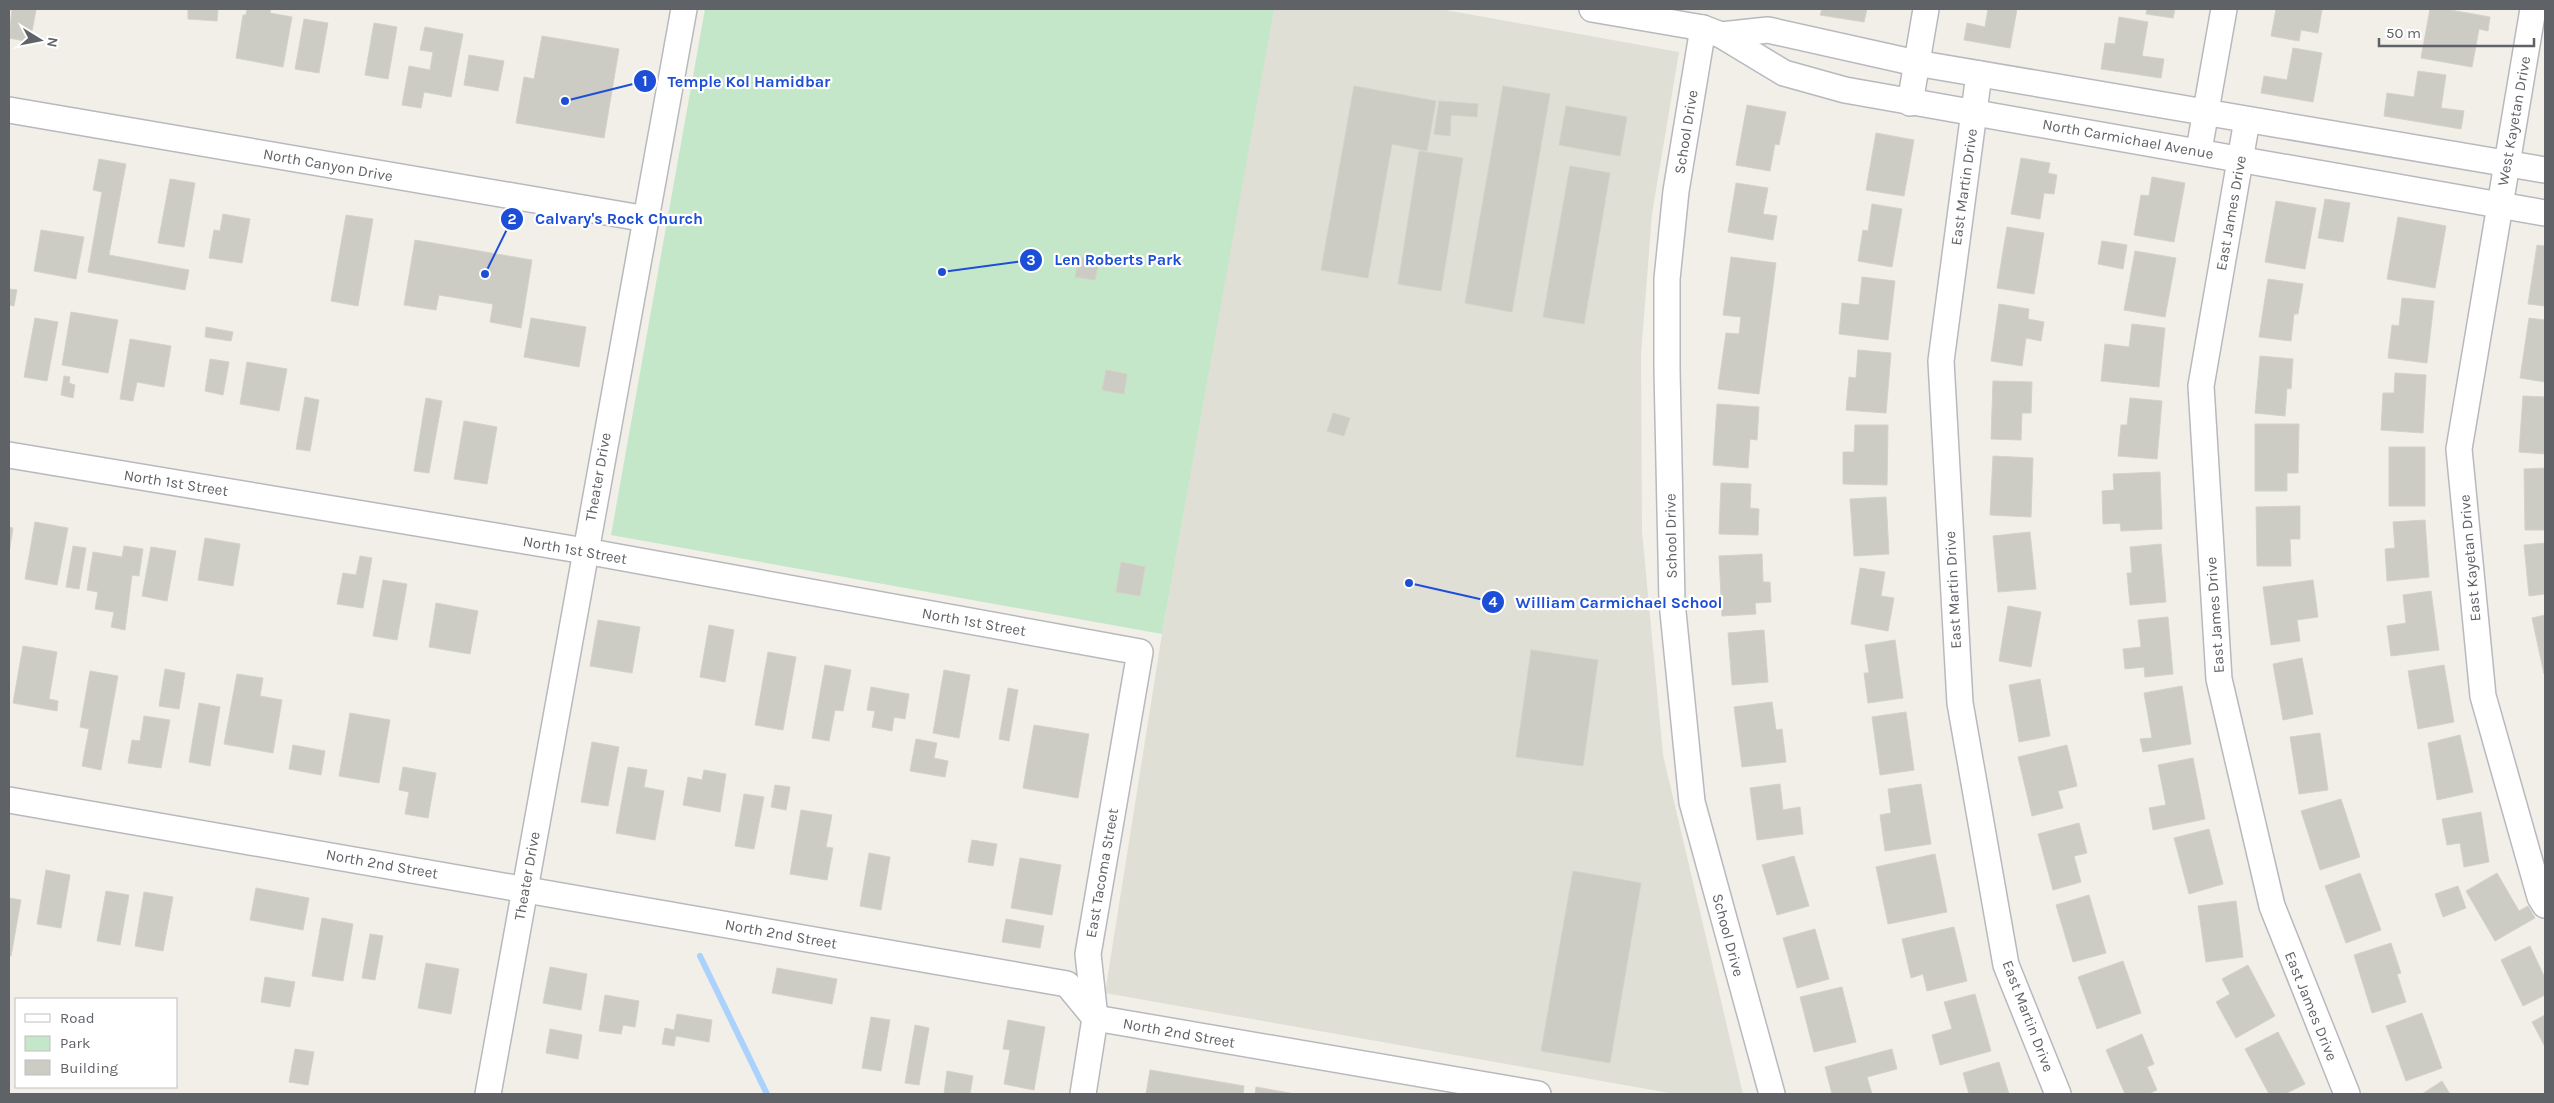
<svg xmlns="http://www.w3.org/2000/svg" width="2554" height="1103" font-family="Karla,sans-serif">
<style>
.education{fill:#e0dfd6}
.green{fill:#c5e7c9}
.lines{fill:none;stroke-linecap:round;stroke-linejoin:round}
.stream{stroke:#abd1fd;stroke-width:6}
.building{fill:#cccbc4;stroke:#d5d2c6}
.street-casing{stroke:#b8b9be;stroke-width:28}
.street{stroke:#fff;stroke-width:25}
.labels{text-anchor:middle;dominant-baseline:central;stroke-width:4.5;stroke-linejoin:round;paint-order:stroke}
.street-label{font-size:15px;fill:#5f6267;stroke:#fff}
.leader{fill:none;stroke:#1d4ed8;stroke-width:2}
.callout-dot{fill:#1d4ed8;stroke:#fff;stroke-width:2}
.mark-label{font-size:15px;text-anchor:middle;font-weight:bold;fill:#fff}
.callout-label{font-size:16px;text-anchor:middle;font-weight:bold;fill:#1d4ed8;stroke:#fff;stroke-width:4.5;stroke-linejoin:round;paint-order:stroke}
</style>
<rect width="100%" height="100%" fill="#f1efe8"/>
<polygon class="education" points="1273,9 1440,9 1679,52 1652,214 1641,355 1642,531 1663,755 1743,1094 1675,1094 1105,993 1162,634"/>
<polygon class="green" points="705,9 1274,9 1162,634 611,535"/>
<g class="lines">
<polyline class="stream" points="700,956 767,1094"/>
</g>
<g class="building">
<polygon points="12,9 36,10 30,42 9,38"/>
<polygon points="188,9 218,9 217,21 188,19"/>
<polygon points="247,9 271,9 270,13 292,17 283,67 236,58 243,15 246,15"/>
<polygon points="1822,9 1867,9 1864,22 1820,15"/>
<polygon points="1988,9 2017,9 2010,48 1964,40 1967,23 1985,27"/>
<polygon points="2147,9 2175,9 2173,18 2146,14"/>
<polygon points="2276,9 2322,10 2318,33 2301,30 2299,41 2271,36"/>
<polygon points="2430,9 2445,9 2490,17 2488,31 2479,29 2472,67 2421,58"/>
<polygon points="2119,17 2148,22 2142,56 2164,59 2161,78 2101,69 2105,43 2115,44"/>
<polygon points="304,19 328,23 319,73 295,69"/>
<polygon points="374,23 397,27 388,79 365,75"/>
<polygon points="425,27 463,34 451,97 424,92 421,108 402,105 409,66 430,70 433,52 420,50"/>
<polygon points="542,36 619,49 604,138 516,123 524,77 534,79"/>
<polygon points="2293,48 2322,53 2313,102 2261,93 2264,76 2287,80"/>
<polygon points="469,55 504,61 498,91 464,85"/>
<polygon points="2418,71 2446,75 2441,108 2464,111 2461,129 2384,116 2387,93 2414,97"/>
<polygon points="1354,86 1436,101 1427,151 1392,144 1368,278 1321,270"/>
<polygon points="1503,86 1550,94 1512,312 1465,303"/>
<polygon points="1439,101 1478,104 1477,117 1451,115 1450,136 1434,134"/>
<polygon points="1747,105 1786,112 1779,145 1775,144 1770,171 1736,165"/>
<polygon points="1566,106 1627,117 1620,156 1559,145"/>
<polygon points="1876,133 1914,140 1904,196 1866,190"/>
<polygon points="1419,151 1463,158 1441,291 1398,284"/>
<polygon points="2021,158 2050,163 2048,173 2057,175 2054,194 2044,193 2040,219 2011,214"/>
<polygon points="99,159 126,164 109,255 189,270 185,290 88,272 102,192 93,190"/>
<polygon points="1570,166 1610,173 1584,324 1543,317"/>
<polygon points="2152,177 2185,183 2174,242 2134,235 2141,195 2149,196"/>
<polygon points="170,179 195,183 184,247 158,243"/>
<polygon points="1736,183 1768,188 1763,214 1777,216 1773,240 1728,232"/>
<polygon points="2325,199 2350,203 2343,242 2318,238"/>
<polygon points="2276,201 2316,208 2305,269 2265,262"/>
<polygon points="1872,204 1902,209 1892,267 1858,261 1863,230 1868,231"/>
<polygon points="223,214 250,219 242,263 209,258 214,230 220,231"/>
<polygon points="346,215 373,219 358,306 331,301"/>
<polygon points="2398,217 2446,226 2435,288 2387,279"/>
<polygon points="2007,227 2044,233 2034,294 1997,288"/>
<polygon points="41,230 84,237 76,279 34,271"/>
<polygon points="415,240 532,260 521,328 490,322 493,304 439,295 436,310 404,305"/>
<polygon points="2102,241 2127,245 2123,269 2098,264"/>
<polygon points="2537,245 2545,246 2545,306 2528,304"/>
<polygon points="2135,251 2176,258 2165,317 2124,310"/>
<polygon points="1079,257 1099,261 1095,280 1075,277"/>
<polygon points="1731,257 1776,263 1759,394 1718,389 1726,333 1739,334 1741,317 1723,315"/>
<polygon points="1862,277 1895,281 1888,340 1839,334 1842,303 1859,305"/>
<polygon points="2268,279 2303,284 2298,314 2294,314 2291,341 2259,337"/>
<polygon points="9,289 17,290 14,306 9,305"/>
<polygon points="2402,298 2434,301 2427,363 2388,358 2392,325 2399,326"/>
<polygon points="1999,304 2029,309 2028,319 2044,322 2041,341 2026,338 2022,366 1991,361"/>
<polygon points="71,312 118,320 108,373 62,365"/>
<polygon points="35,318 58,322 47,381 24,377"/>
<polygon points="531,318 586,327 579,367 524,357"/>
<polygon points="2529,318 2545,320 2545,382 2520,378"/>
<polygon points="2132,324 2165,328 2159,387 2101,381 2105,344 2129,347"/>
<polygon points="206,327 233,332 231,341 205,337"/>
<polygon points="130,339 171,346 164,387 137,382 133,401 120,399"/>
<polygon points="1858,350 1891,353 1886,413 1846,410 1849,377 1856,378"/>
<polygon points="2260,356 2293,359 2291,389 2287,388 2285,416 2255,413"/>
<polygon points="210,359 229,362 223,395 205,391"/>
<polygon points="247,362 287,369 279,411 240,404"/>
<polygon points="1106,370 1127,374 1124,394 1102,390"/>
<polygon points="2395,373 2426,375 2423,433 2381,430 2383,393 2394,393"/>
<polygon points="64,376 70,377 69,383 75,385 73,398 61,395"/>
<polygon points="1993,381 2032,382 2031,413 2022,413 2021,440 1991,439"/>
<polygon points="2523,396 2545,397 2545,454 2519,452"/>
<polygon points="305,397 319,400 310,451 296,449"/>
<polygon points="426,398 442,401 429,473 414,471"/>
<polygon points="2130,398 2162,401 2157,459 2118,456 2121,425 2127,425"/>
<polygon points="1717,404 1759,407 1757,440 1750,439 1748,468 1713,465"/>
<polygon points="1333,413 1350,418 1344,436 1327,431"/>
<polygon points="464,421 497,427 487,484 454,479"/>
<polygon points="2255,424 2299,424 2298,473 2287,473 2287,491 2255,491"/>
<polygon points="1855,425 1888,425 1887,485 1843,484 1843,452 1854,452"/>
<rect x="2389" y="447" width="36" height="59"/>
<polygon points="1993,456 2033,458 2031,517 1990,515"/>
<polygon points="2545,468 2545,530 2525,530 2524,469"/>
<polygon points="2160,472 2162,529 2121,531 2120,523 2103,524 2102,491 2114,490 2113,474"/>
<polygon points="1721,483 1751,484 1750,508 1759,509 1758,535 1719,534"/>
<polygon points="1886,497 1889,554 1854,556 1850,499"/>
<polygon points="2300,506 2300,539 2290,539 2291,566 2257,566 2256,507"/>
<polygon points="2425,520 2429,577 2387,581 2385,549 2395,548 2393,522"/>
<polygon points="35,522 68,528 57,585 25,579"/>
<polygon points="9,527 13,528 9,553"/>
<polygon points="2030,532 2036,589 1998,592 1993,536"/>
<polygon points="205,538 240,544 233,586 198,580"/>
<polygon points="2545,543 2545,594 2529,596 2524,545"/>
<polygon points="2161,544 2166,602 2130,605 2127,573 2132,573 2130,547"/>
<polygon points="73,546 86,548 79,589 66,587"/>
<polygon points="124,546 143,549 139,576 132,575 125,630 111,627 114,612 95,609 98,592 87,590 93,552 122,557"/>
<polygon points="151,547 176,551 167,601 142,596"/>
<polygon points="1762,554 1763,582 1770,582 1771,602 1755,603 1756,614 1722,616 1719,556"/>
<polygon points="360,556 372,558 363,608 337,604 343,573 356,575"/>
<polygon points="1121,562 1145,567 1140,596 1116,592"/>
<polygon points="1860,568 1885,572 1881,596 1894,598 1888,631 1851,624"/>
<polygon points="383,580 407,584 397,640 373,636"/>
<polygon points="2313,580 2318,617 2297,620 2300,641 2271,645 2263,587"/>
<polygon points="2431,591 2439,650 2391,656 2387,626 2406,623 2403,595"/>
<polygon points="436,603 478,611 470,654 429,647"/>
<polygon points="2008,606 2041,612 2031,667 1999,661"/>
<polygon points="2545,615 2545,674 2544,674 2532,618"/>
<polygon points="2168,617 2173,674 2145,677 2144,667 2125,669 2123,649 2141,647 2138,620"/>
<polygon points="598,620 640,627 632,673 590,666"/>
<polygon points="709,625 734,630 725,682 700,677"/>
<polygon points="1764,630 1768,682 1732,685 1728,633"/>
<polygon points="1895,640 1903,698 1868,703 1864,673 1869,673 1865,645"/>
<polygon points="23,646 57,652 49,699 58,701 57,711 13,703"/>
<polygon points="1531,650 1598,660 1583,766 1516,757"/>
<polygon points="768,652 796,657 783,730 755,725"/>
<polygon points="2302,658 2313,714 2283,720 2273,664"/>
<polygon points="825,665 851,670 843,711 835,710 829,741 812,738"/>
<polygon points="2444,665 2454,722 2418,729 2408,671"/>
<polygon points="165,669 185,673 179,709 159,706"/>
<polygon points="944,670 970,675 959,738 933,733"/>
<polygon points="90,671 118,676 101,770 82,766 89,729 80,727"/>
<polygon points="237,674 263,678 260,696 282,700 273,753 224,744"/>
<polygon points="2040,679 2050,736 2019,742 2009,685"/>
<polygon points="2182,686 2191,744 2143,752 2140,739 2152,738 2144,693"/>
<polygon points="871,687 909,694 905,719 894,717 892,731 872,727 875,711 867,710"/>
<polygon points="1008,688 1018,690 1009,741 999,739"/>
<polygon points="1772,702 1776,730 1782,729 1786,762 1742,767 1734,707"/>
<polygon points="199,703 220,707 210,766 189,762"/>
<polygon points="1906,712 1914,770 1880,775 1872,717"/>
<polygon points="350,713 390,720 379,783 339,776"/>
<polygon points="144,716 170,720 161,768 128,763 132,740 140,741"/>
<polygon points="1034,725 1089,734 1078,798 1023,788"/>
<polygon points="2320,733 2328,790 2299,794 2290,737"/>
<polygon points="2460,735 2473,792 2437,800 2428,743"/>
<polygon points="916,739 937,743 934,758 948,761 945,777 910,771"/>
<polygon points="592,742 619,747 608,806 581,802"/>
<polygon points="293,745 325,751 321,775 289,769"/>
<polygon points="2067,745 2077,786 2058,791 2063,808 2032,816 2018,757"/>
<polygon points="2193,758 2205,819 2153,830 2149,808 2166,805 2158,765"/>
<polygon points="403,767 436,773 428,818 405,814 409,792 399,790"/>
<polygon points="628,767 647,770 644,787 664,791 655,840 616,833"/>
<polygon points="704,770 726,774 720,812 683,805 688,777 702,780"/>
<polygon points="1780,784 1783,810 1800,807 1803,834 1757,840 1750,788"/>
<polygon points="1921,784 1931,844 1885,851 1880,815 1891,813 1888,789"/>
<polygon points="775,785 790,787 786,810 771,807"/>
<polygon points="744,794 764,797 754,849 735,846"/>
<polygon points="2341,799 2360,857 2320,870 2301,811"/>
<polygon points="801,810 832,815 826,847 833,848 827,880 790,874"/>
<polygon points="2481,812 2489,862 2464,867 2460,843 2447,845 2442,819"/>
<polygon points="2079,823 2087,853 2074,856 2081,882 2053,890 2038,834"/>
<polygon points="2209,829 2223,884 2189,894 2174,838"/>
<polygon points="972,840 997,844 993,866 968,862"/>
<polygon points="869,853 890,857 881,910 860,906"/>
<polygon points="1935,854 1947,912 1888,924 1876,867"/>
<polygon points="1794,856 1809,906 1777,915 1762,865"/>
<polygon points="1020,858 1061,865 1052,915 1011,908"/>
<polygon points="46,870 70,875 61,928 37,924"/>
<polygon points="1573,871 1641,883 1610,1063 1541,1051"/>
<polygon points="2360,873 2381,930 2346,943 2325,886"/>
<polygon points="2497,873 2519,911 2528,906 2535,918 2495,941 2466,891"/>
<polygon points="2458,886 2466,908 2443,917 2435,894"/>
<polygon points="256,888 309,898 303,930 250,920"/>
<polygon points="106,891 129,895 120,945 97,941"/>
<polygon points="144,892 173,897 163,951 135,946"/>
<polygon points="2089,895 2106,953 2073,962 2056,905"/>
<polygon points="9,898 21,900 11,956 9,956"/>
<polygon points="2236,901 2243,957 2206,962 2198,906"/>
<polygon points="322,918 353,924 343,981 312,976"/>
<polygon points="1006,919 1044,926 1040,948 1002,942"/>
<polygon points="1954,927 1967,981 1927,991 1923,974 1911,978 1902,939"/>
<polygon points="1815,929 1829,979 1797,988 1783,938"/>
<polygon points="370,934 383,936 375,980 362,978"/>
<polygon points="2391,943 2401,973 2397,974 2406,1002 2372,1013 2354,955"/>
<polygon points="2530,946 2545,978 2545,995 2523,1006 2501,960"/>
<polygon points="2123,961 2141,1013 2097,1029 2078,977"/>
<polygon points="426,963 459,969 451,1014 418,1008"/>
<polygon points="2248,965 2275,1016 2236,1038 2216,1002 2230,994 2222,979"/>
<polygon points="550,967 587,974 581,1010 543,1003"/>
<polygon points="777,968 837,979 832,1004 772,993"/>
<polygon points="265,977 295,982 290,1007 261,1002"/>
<polygon points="1842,987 1856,1042 1814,1052 1800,997"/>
<polygon points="1975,994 1991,1051 1940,1065 1932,1035 1952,1029 1944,1002"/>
<polygon points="605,995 639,1001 635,1027 623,1025 621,1034 599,1031"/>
<polygon points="2422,1013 2442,1068 2406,1081 2386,1026"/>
<polygon points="677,1014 712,1020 709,1042 676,1036 674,1046 662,1044 665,1028 674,1030"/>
<polygon points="2545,1015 2545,1047 2532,1022"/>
<polygon points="871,1017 890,1020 881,1071 862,1068"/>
<polygon points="1008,1020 1045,1027 1034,1090 1004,1084 1010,1050 1003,1049"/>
<polygon points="915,1025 929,1028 919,1085 905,1083"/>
<polygon points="550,1029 582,1035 578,1059 546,1053"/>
<polygon points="2278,1032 2305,1084 2285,1094 2269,1094 2245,1049"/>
<polygon points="2142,1034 2154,1064 2147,1067 2157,1090 2148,1094 2125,1094 2106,1050"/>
<polygon points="295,1049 314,1052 308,1085 289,1082"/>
<polygon points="1892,1049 1897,1069 1867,1077 1872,1094 1832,1094 1825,1067"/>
<polygon points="1999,1062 2009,1094 1969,1094 1963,1073"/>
<polygon points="1150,1070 1244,1086 1243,1094 1146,1094"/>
<polygon points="947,1071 973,1076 970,1094 944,1094"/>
<polygon points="2442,1081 2450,1094 2422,1094"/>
<polygon points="1256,1087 1295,1094 1255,1094"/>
</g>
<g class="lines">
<defs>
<g id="street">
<polyline points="1592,9 1703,28 1721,35 1784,73 1845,90 2545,213"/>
<polyline points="2533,9 2459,449 2483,696 2540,897 2545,905"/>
<polyline points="1703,28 1676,191 1667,279 1667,370 1672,602 1692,802 1772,1094"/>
<polyline points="1721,35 1768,30 1916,63 2545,170"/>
<polyline points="1979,74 1941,361 1960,703 2006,965 2058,1094"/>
<polyline points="1910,103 1926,9"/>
<polyline points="9,110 647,219"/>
<polyline points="2247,120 2201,386 2219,679 2272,906 2347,1094"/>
<polyline points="2199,150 2224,9"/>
<polyline points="9,455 585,551 1140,652 1088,954 1095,1018 1083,1094"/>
<polyline points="9,800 1067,984 1095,1018 1538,1094"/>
<polyline points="488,1094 684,9"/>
</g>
</defs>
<use href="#street" class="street-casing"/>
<use href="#street" class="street"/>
</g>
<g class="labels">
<g class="street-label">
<text transform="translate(2514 121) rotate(-80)">West Kayetan Drive</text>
<text transform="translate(1686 132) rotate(-81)">School Drive</text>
<text transform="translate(2128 139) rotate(10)">North Carmichael Avenue</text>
<text transform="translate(328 165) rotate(10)">North Canyon Drive</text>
<text transform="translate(1964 187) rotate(-82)">East Martin Drive</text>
<text transform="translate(2231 213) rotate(-80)">East James Drive</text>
<text transform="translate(598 477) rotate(-80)">Theater Drive</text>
<text transform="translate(176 483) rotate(9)">North 1st Street</text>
<text transform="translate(1671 536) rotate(-91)">School Drive</text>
<text transform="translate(575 550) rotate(10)">North 1st Street</text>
<text transform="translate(2470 558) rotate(-95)">East Kayetan Drive</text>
<text transform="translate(1953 590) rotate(-93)">East Martin Drive</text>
<text transform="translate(2215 615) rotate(-94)">East James Drive</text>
<text transform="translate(974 622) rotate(10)">North 1st Street</text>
<text transform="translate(382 864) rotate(10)">North 2nd Street</text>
<text transform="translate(1102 873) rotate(-80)">East Tacoma Street</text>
<text transform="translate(527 876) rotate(-80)">Theater Drive</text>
<text transform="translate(781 934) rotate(10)">North 2nd Street</text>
<text transform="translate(1728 935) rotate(75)">School Drive</text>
<text transform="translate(2311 1006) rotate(68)">East James Drive</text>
<text transform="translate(2028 1016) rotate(69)">East Martin Drive</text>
<text transform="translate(1179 1033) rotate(10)">North 2nd Street</text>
</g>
</g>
<path class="leader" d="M565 101L645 81M485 274L512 219M942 272L1031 260M1409 583L1493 602"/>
<g class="callout-dot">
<circle cx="565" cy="101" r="5"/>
<circle cx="485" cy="274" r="5"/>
<circle cx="942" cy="272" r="5"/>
<circle cx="1409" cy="583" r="5"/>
<circle cx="645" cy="81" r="12"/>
<circle cx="512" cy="219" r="12"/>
<circle cx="1031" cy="260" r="12"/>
<circle cx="1493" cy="602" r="12"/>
</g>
<g class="mark-label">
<text x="645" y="86">1</text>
<text x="512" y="224">2</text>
<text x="1031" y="265">3</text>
<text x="1493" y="607">4</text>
</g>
<g class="callout-label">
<text x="749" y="87">Temple Kol Hamidbar</text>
<text x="619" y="224">Calvary's Rock Church</text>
<text x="1118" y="265">Len Roberts Park</text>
<text x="1619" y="608">William Carmichael School</text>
</g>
<rect width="2554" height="1103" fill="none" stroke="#5f6267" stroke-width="20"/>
<rect x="15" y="998" width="162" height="90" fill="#ffffff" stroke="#bfc0c2"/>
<rect x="25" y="1014" width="25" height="8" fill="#ffffff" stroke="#bfc0c2"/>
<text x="60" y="1023" font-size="15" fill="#5f6267">Road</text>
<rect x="25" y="1036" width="25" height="15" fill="#c5e7c9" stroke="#bfc0c2"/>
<text x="60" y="1048" font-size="15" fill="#5f6267">Park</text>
<rect x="25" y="1060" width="25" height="15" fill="#cccbc4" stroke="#bfc0c2"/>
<text x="60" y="1073" font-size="15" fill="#5f6267">Building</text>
<g transform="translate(40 40) rotate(100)" stroke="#ffffff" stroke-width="4" paint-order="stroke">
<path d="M0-4L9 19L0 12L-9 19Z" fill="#5f6267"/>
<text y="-8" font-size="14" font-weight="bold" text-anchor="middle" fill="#5f6267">N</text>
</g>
<path d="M2379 38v8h155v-8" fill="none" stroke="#5f6267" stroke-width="2.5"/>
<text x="2386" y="38" font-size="15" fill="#5f6267" stroke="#ffffff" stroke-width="4" paint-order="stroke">50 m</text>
</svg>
